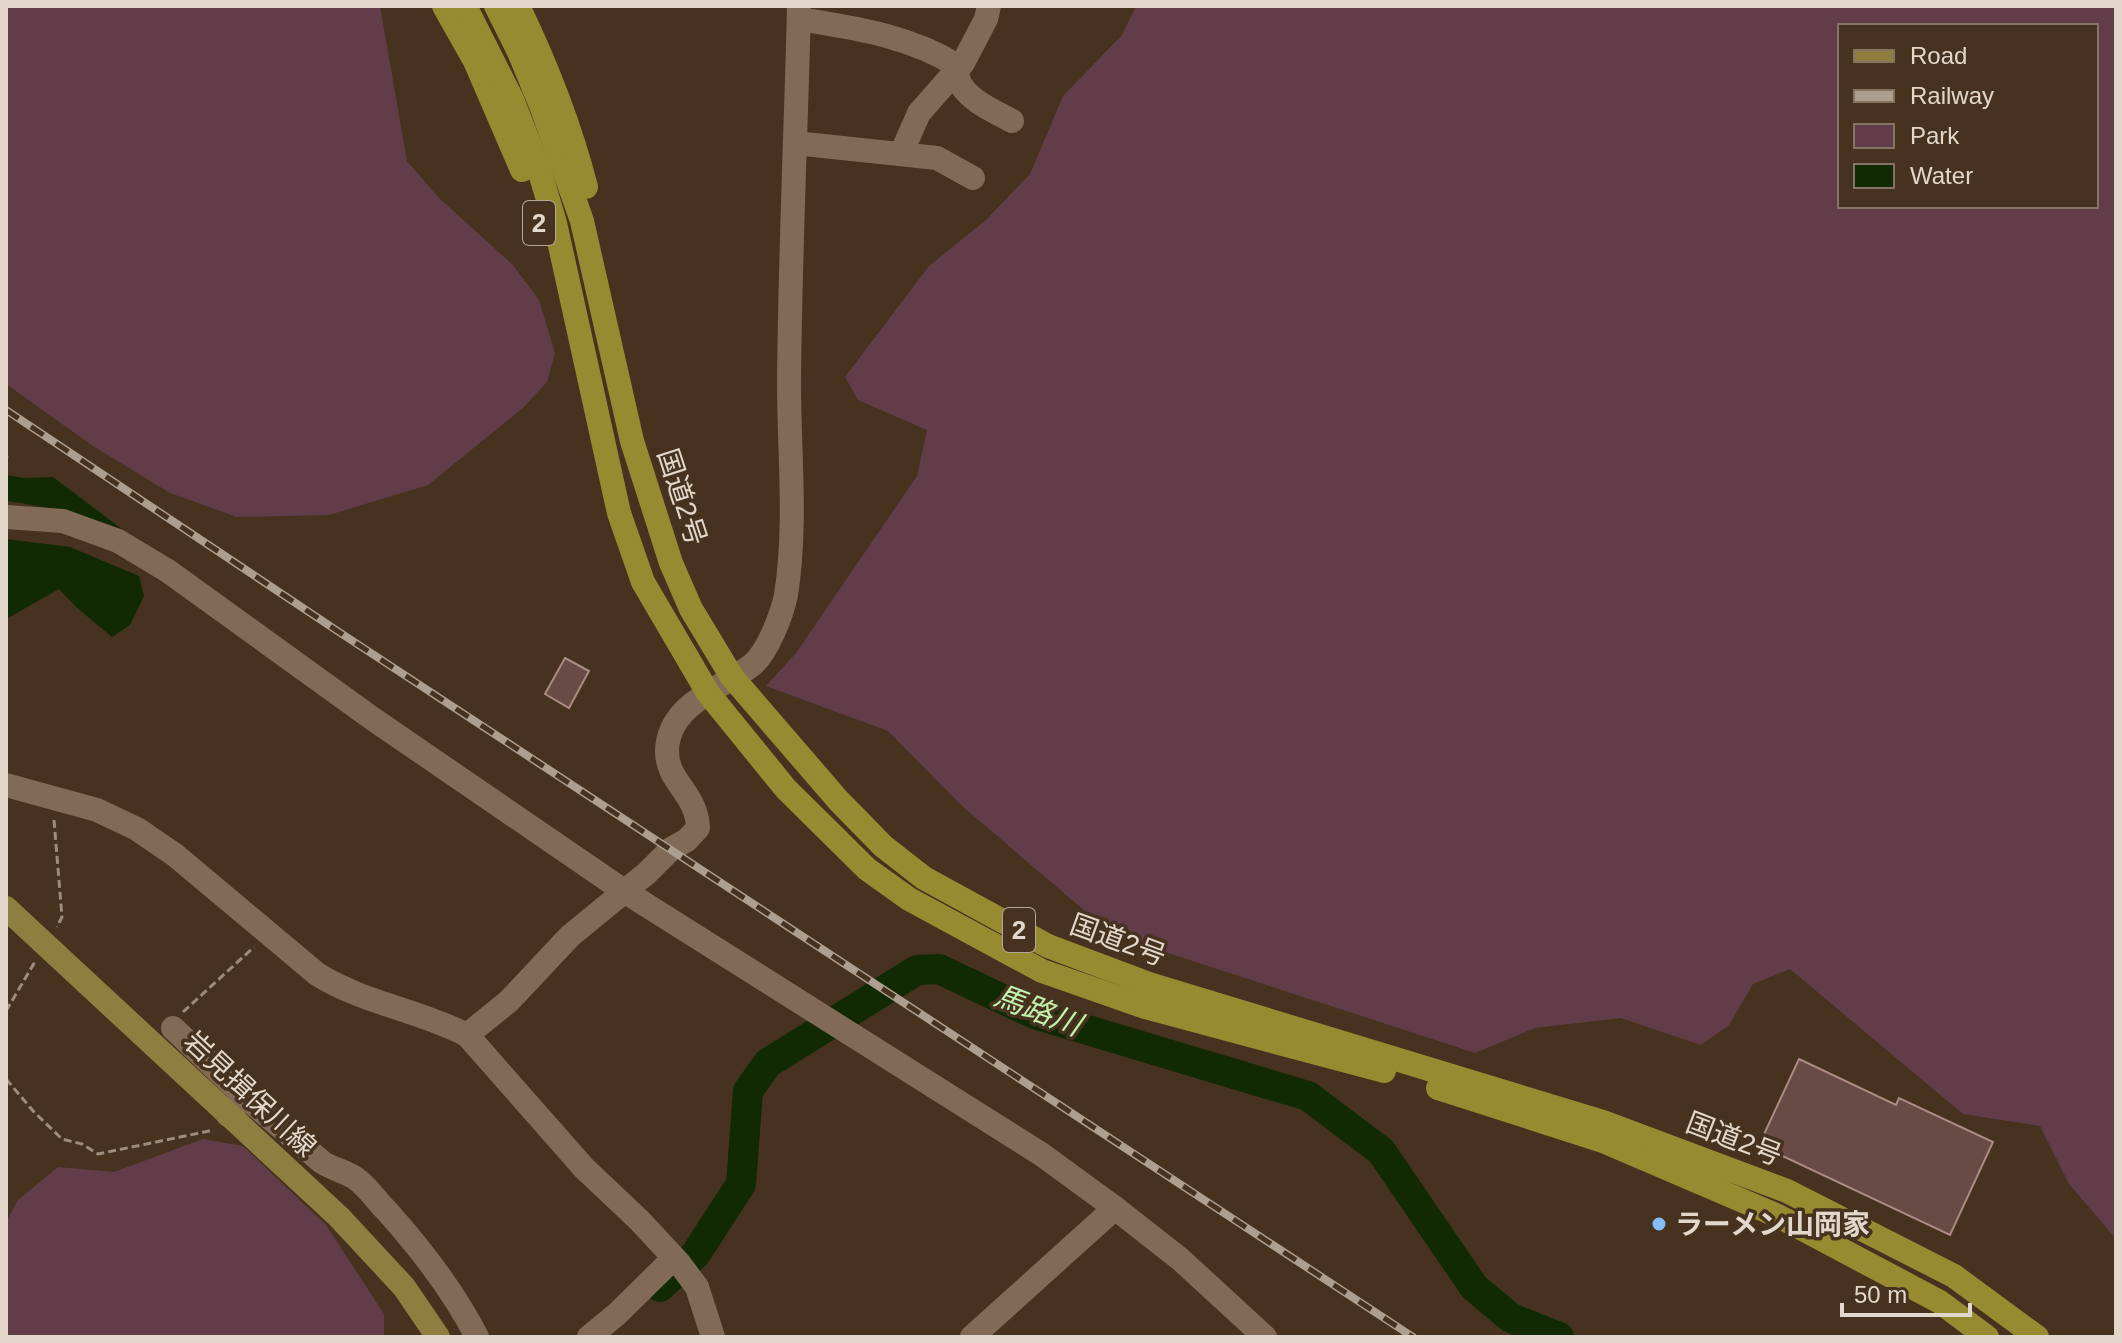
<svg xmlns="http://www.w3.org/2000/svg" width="2122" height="1343" font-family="Arial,'Noto Sans JP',sans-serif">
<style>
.green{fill:#613d4a;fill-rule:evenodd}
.water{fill:#112a03}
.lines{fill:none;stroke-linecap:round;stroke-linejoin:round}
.river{stroke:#112a03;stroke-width:30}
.building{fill:#694b45;stroke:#ac8b84;stroke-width:2}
.path{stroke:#9c8c7d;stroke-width:3;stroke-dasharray:8 4;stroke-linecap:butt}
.minor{stroke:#816b56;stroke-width:24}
.major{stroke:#8e7e40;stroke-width:24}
.highway{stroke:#978b31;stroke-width:24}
.rail-casing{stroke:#ad9e90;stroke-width:8}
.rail{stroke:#46321f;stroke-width:5;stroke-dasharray:15;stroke-linecap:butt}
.poi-dot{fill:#82bcfa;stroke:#46321f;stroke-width:3}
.labels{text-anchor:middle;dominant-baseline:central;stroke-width:7;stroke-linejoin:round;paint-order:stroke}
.shield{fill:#46321f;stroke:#b4a697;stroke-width:2}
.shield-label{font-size:26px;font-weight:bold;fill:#e3d7cb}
.street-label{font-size:28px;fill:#e3d7cb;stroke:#46321f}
.poi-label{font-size:28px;font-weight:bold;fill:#e3d7cb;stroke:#46321f;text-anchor:start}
.water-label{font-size:30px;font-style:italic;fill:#c2f0ad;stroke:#46321f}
</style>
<rect width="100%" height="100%" fill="#46321f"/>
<g class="green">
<polygon points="6,6 380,6 407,161 439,198 513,265 539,300 555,353 547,382 523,408 428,485 329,515 237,517 170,493 93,446 6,384"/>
<path d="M1136,6H2116V1239L2069,1184L2040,1126L1963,1114L1790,969L1753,984L1729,1025L1701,1045L1621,1018L1535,1028L1475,1053L1113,935L962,806L888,731L766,686L796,653L917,476L927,430L858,400L845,377L929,266L986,220L1030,174L1063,96L1122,35ZM1840,26H2096V206H1840Z"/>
<polygon points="203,1139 243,1146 326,1225 384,1314 384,1337 6,1337 6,1222 18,1200 58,1167 114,1172"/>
</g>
<g class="water">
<path d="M6,475L24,478L53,477L122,529C83,515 47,506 6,501Z"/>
<polygon points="6,539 70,547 139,576 144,596 130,625 112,637 76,607 59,589 8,618 6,617"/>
</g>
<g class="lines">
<polyline class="river" points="660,1287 695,1255 741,1184 748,1091 768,1063 917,970 939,969 1034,1014 1308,1096 1381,1151 1474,1287 1511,1318 1559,1337"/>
</g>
<g class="building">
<polygon points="565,658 589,671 569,708 545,694"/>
<polygon points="1799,1059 1896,1105 1899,1098 1993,1142 1950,1235 1759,1145"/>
</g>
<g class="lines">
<g class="path">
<polyline points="6,457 8,458"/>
<polyline points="54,820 62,917 57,927"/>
<polyline points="6,1011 36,960"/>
<polyline points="183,1012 254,947"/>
<polyline points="6,1079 34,1112 62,1139 82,1144 98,1154 214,1130"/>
</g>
<g class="minor">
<path d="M799,19C853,28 908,35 956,65C958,71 957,78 960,83C969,101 996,112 1012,121"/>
<polyline points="795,143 937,158 973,178"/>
<polyline points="901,154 919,113 963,63 986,19 989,6"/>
<polyline points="6,517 63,521 118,541 168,571 373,719 624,891 1041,1154 1115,1208 1180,1259 1265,1337"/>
<path d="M6,785L97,810L137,829L175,855L317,974C363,1003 419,1010 467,1035L509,1001L570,936L647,873L671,849L687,840L698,828C697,793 667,783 667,751C668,704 721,689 752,665C768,652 782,614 786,595C797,525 789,453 789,382C790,257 796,131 799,6"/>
<polyline points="173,1028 244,1096"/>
<polyline points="467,1035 584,1168 640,1221 679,1263 697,1287 713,1337"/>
<path d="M228,1115L244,1096L322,1162C332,1169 345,1171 355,1178C367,1186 376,1200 386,1210C421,1249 453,1290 477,1337"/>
<polyline points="589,1337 617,1314 674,1258"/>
<polyline points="972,1337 1115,1208"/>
</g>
<polyline class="major" points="6,908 339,1217 404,1287 438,1337"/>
<g class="highway">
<polyline points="444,6 475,61 522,170"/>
<polyline points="465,6 512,99 538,166 555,223 619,513 643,582 708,693 786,789 867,869 909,899 1042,971 1145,1007 1384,1071"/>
<polyline points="496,6 519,52 542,108 582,221 632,441 671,563 691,609 732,677 838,800 883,846 924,878 1048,946 1149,984 1603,1122 1787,1191 1954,1276 2037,1337"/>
<path d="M518,6C546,64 570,125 586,187"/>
<polyline points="1438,1088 1603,1141 1778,1216 1940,1302 1987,1337"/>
</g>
<defs>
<polyline id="rail" points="6,410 342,634 1413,1337"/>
</defs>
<use href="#rail" class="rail-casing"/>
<use href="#rail" class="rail"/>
</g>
<circle class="poi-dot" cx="1659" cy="1224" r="8"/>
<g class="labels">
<g class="shield">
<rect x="523" y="201" width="32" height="44" rx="6"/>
<rect x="1003" y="908" width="32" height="44" rx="6"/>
</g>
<g class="shield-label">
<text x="539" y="223">2</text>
<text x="1019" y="930">2</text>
</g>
<g class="street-label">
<text transform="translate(682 497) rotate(72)">国道2号</text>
<text transform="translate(1118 940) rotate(20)">国道2号</text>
<text transform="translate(250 1094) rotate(43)">岩見揖保川線</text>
<text transform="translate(1734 1139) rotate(21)">国道2号</text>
</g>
<g class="poi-label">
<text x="1675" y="1224">ラーメン山岡家</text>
</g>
<g class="water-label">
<text transform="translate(1038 1010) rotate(21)">馬路川</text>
</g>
</g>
<rect width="2122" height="1343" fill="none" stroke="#e3d7cb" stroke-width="16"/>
<rect x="1838" y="24" width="260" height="184" fill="#46321f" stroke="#857464" stroke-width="2"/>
<rect x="1854" y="50" width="40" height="12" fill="#8e7e40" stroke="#857464" stroke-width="2"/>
<text x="1910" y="64" font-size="24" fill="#e3d7cb">Road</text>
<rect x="1854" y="90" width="40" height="12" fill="#ad9e90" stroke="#857464" stroke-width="2"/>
<text x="1910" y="104" font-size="24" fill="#e3d7cb">Railway</text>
<rect x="1854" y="124" width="40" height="24" fill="#613d4a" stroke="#857464" stroke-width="2"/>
<text x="1910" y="144" font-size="24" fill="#e3d7cb">Park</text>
<rect x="1854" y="164" width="40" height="24" fill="#112a03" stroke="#857464" stroke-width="2"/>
<text x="1910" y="184" font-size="24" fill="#e3d7cb">Water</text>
<path d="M1842 1303v12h128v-12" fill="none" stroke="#e3d7cb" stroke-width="4"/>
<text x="1854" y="1303" font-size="24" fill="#e3d7cb" stroke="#46321f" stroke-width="6" paint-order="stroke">50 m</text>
</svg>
